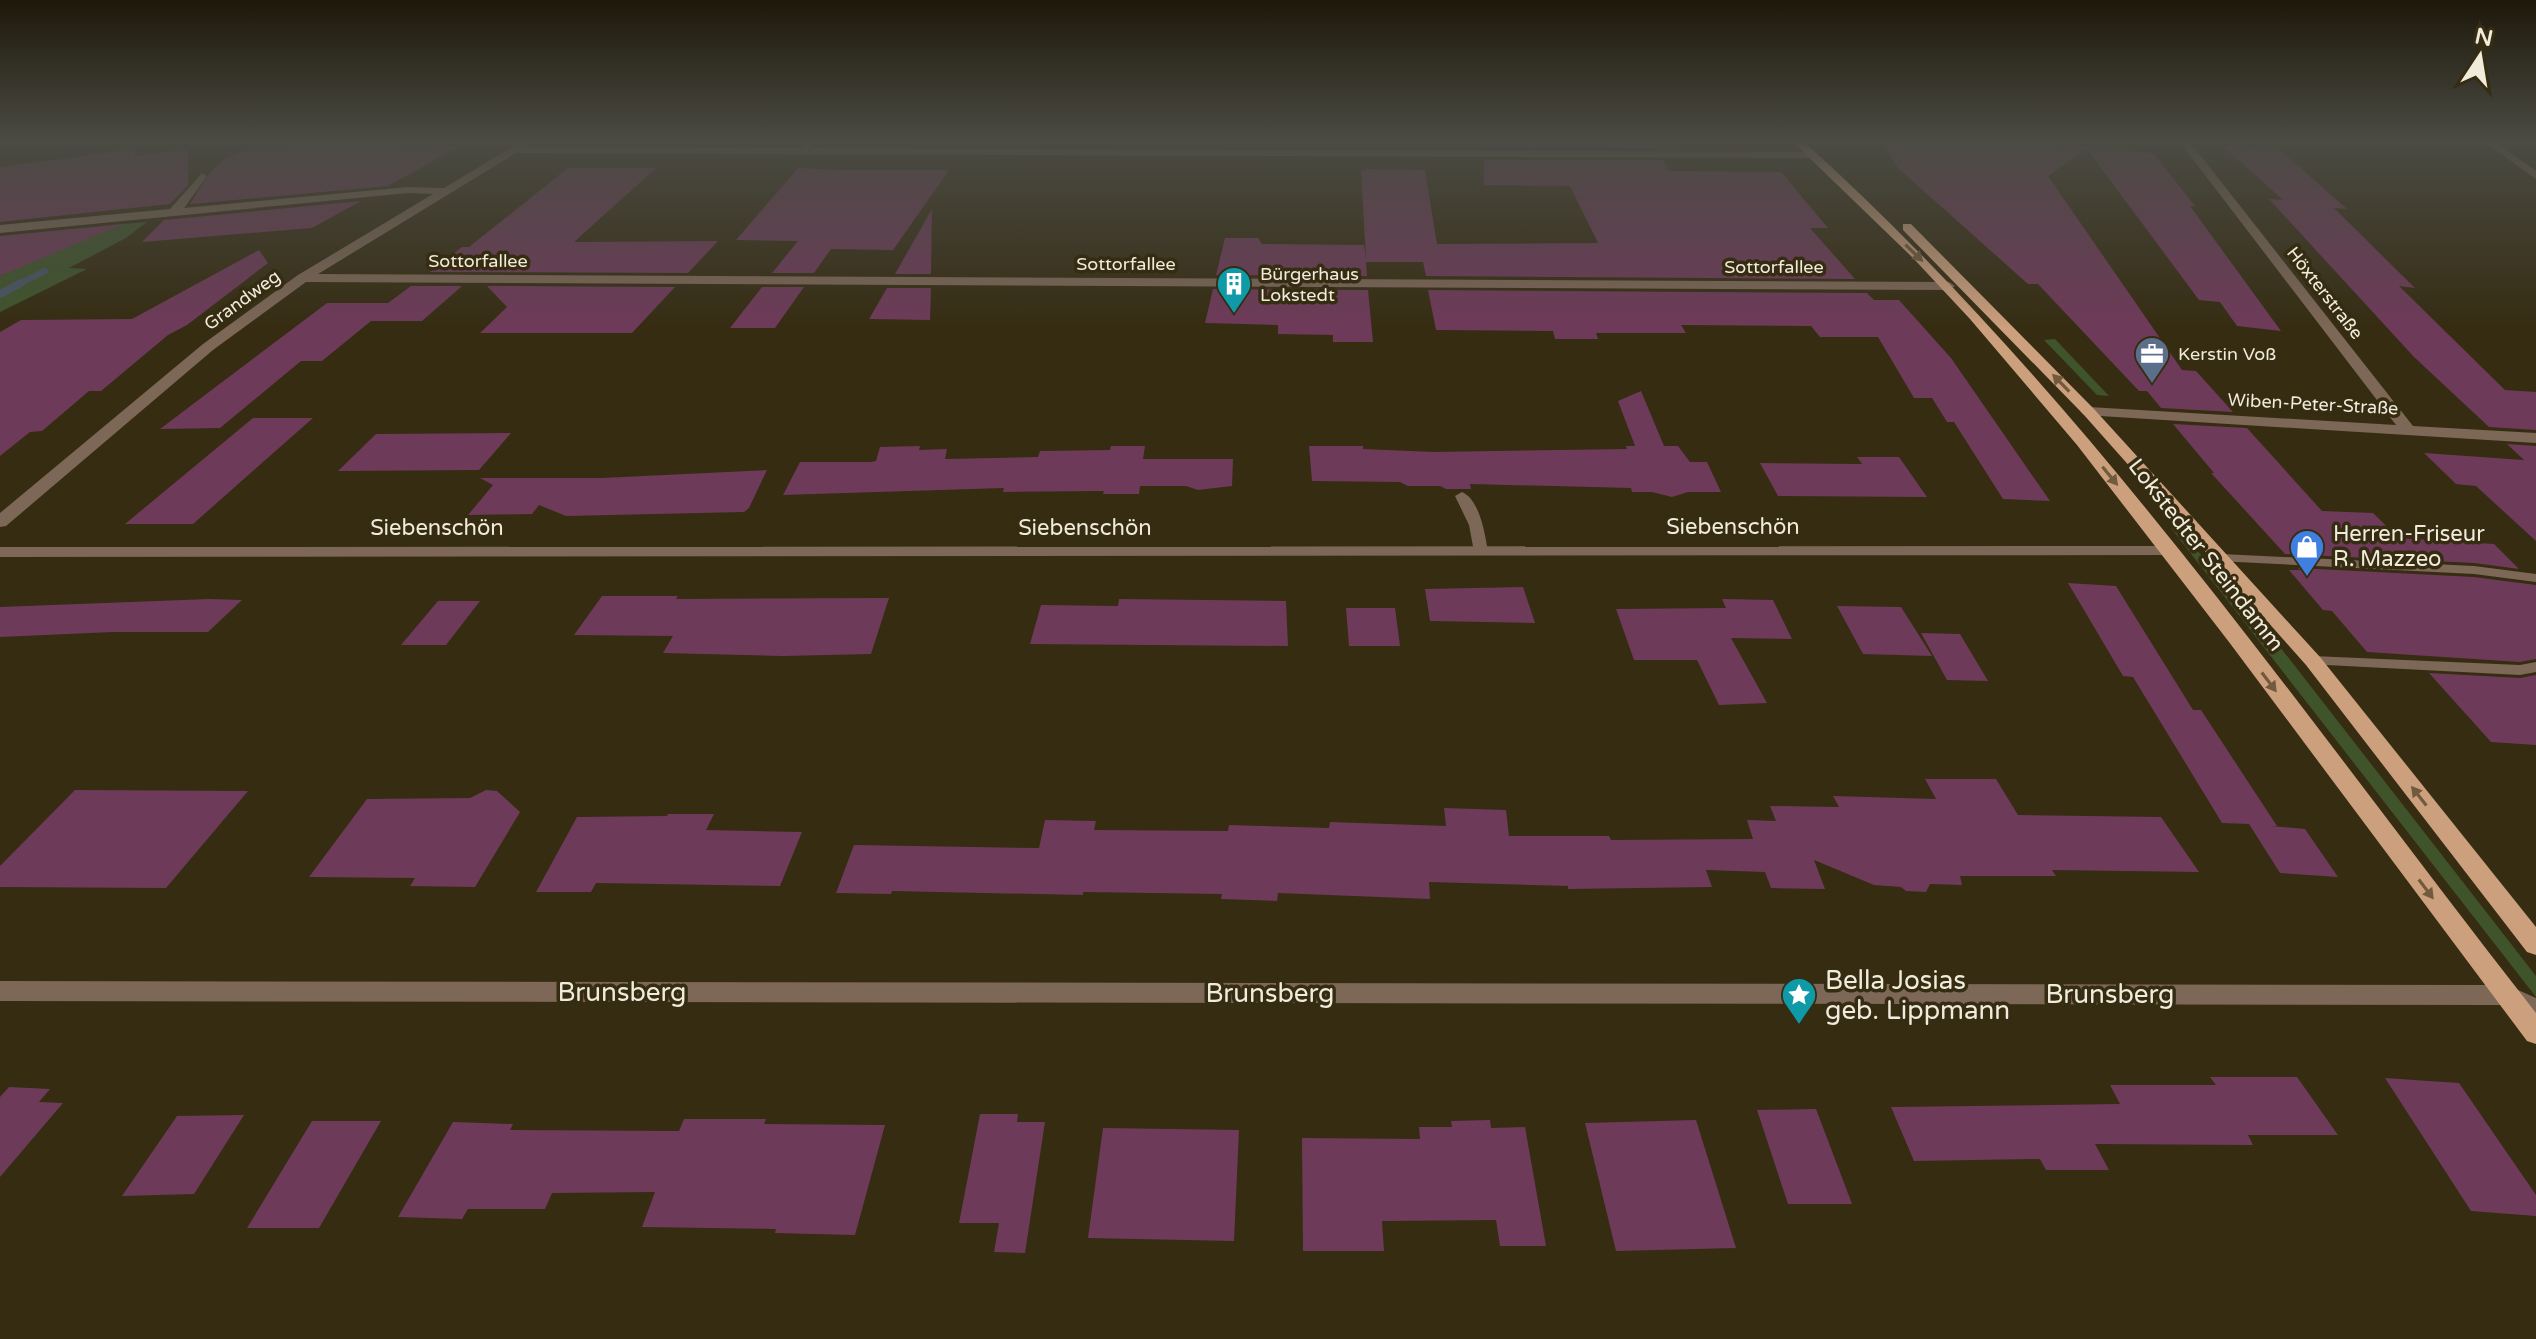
<svg xmlns="http://www.w3.org/2000/svg" width="2536" height="1339" font-family="'Varela Round',sans-serif">
<style>
.green{fill:#3f542b}
.lines{fill:none;stroke-linecap:round;stroke-linejoin:round}
.stream-far1{stroke:#485565;stroke-width:6}
.stream{stroke:#485565;stroke-width:8}
.building{fill:#6e3a59}
.lane{fill:#7d6756;fill-rule:evenodd}
.street{fill:#7d6756;fill-rule:evenodd}
.primary{fill:#cc9f7d;fill-rule:evenodd}
.oneway{fill:#715a3d}
.labels{text-anchor:middle;dominant-baseline:central;stroke-width:7;stroke-linejoin:round;paint-order:stroke}
.far-street-label{font-size:18px;fill:#f1ebdc;stroke:#352c12}
.far-poi-label{font-size:18px;fill:#f1ebdc;stroke:#352c12;text-anchor:start}
.street-label{font-size:22px;fill:#f1ebdc;stroke:#352c12}
.poi-label{font-size:22px;fill:#f1ebdc;stroke:#352c12;text-anchor:start}
.near-poi-label{font-size:26px;fill:#f1ebdc;stroke:#352c12;text-anchor:start}
.near-street-label{font-size:26px;fill:#f1ebdc;stroke:#352c12}
</style>
<rect width="100%" height="100%" fill="#352c12"/>
<g class="green">
<polygon points="545,141 742,141 737,145 558,144"/>
<polygon points="147,222 126,238 69,268 87,269 0,312 0,276 111,225"/>
<polygon points="2055,339 2109,396 2097,395 2044,340"/>
<polygon points="2171,528 2177,528 2256,616 2536,976 2536,997"/>
</g>
<g class="lines">
<polyline class="stream-far1" points="17,285 45,271"/>
<polyline class="stream" points="0,294 21,283"/>
</g>
<g class="building">
<polygon points="1484,141 1652,141 1656,148 1484,148"/>
<polygon points="1882,141 2005,141 2153,153 2195,206 2190,206 2281,331 2237,326 2220,302 2199,300 2087,149 2048,176 2182,370 2196,371 2233,412 2161,408 2147,391 2139,391 2038,284 2028,284 1898,168"/>
<polygon points="297,142 458,147 388,186 190,204 209,174 224,159 255,147 282,150"/>
<polygon points="2223,146 2280,150 2347,209 2334,208 2415,288 2399,286 2505,390 2536,392 2536,430 2489,427 2414,357 2269,199 2283,200"/>
<polygon points="136,149 134,156 188,149 188,185 170,204 0,222 0,167"/>
<polygon points="1484,160 1663,160 1669,171 1781,172 1828,228 1810,228 1855,279 1426,276 1423,262 1366,262 1367,276 1216,275 1225,238 1258,238 1262,244 1364,245 1366,259 1361,171 1370,169 1425,170 1437,244 1598,243 1570,186 1484,185"/>
<polygon points="568,168 656,168 574,242 718,241 688,273 430,272 462,247 469,247"/>
<polygon points="798,168 843,170 949,170 893,250 831,249 814,273 772,273 798,241 736,240"/>
<polygon points="361,201 312,228 142,242 164,220"/>
<polygon points="932,209 931,274 895,274"/>
<polygon points="123,224 0,276 0,236"/>
<polygon points="259,250 268,263 187,325 168,335 101,391 89,391 42,431 30,432 0,456 0,332 21,320 132,319"/>
<polygon points="411,286 462,286 422,321 371,321 322,361 301,361 220,428 160,429 327,303 388,303"/>
<polygon points="487,286 675,287 632,333 480,333 507,307"/>
<polygon points="762,287 804,287 775,328 730,328"/>
<polygon points="887,288 931,288 930,320 869,319"/>
<polygon points="1213,289 1368,290 1373,342 1333,342 1333,335 1278,334 1278,325 1205,323"/>
<polygon points="1428,290 1867,293 1874,300 1899,300 1951,358 2050,501 2003,499 1954,422 1947,422 1932,398 1914,398 1878,337 1820,337 1811,326 1681,325 1686,333 1596,333 1598,339 1555,339 1553,331 1436,330"/>
<polygon points="1641,391 1664,446 1678,446 1690,462 1707,462 1721,492 1688,492 1672,497 1652,492 1632,492 1631,488 1470,484 1471,489 1446,489 1440,486 1408,486 1400,482 1312,481 1309,446 1363,446 1363,449 1434,452 1627,449 1626,446 1635,446 1618,401"/>
<polygon points="253,418 313,418 193,524 125,524"/>
<polygon points="2173,424 2247,428 2322,511 2373,513 2399,538 2494,544 2519,569 2474,563 2285,554 2211,473 2214,473"/>
<polygon points="511,433 479,470 338,471 376,434"/>
<polygon points="2507,444 2536,446 2536,541 2476,486 2456,484 2424,453 2524,460"/>
<polygon points="920,446 919,450 947,449 945,459 1038,457 1040,451 1110,450 1111,446 1145,446 1143,459 1233,459 1232,486 1198,490 1186,486 1140,486 1139,494 1103,494 1104,491 1003,492 1004,488 783,495 800,462 871,462 876,461 880,447"/>
<polygon points="1857,457 1899,457 1927,497 1778,496 1760,463 1862,464"/>
<polygon points="767,470 749,508 744,512 566,516 539,505 532,514 468,515 493,485 480,478 602,478"/>
<polygon points="2298,568 2474,577 2536,585 2536,659 2520,662 2367,652 2332,611 2323,610 2289,570 2301,570"/>
<polygon points="2068,583 2116,586 2193,710 2201,710 2277,826 2271,826 2305,829 2338,877 2280,873 2249,824 2222,823 2133,677 2123,676"/>
<polygon points="1523,587 1535,623 1430,621 1425,589"/>
<polygon points="602,596 678,596 676,599 889,598 871,654 782,656 663,653 673,636 574,635"/>
<polygon points="209,599 242,600 208,632 113,632 0,637 0,607"/>
<polygon points="1119,599 1286,601 1288,646 1030,644 1041,605 1118,606"/>
<polygon points="1722,599 1773,600 1792,639 1731,638 1767,703 1719,705 1697,660 1634,660 1616,609 1726,608"/>
<polygon points="438,601 480,601 446,645 401,645"/>
<polygon points="1837,606 1901,607 1932,656 1863,654"/>
<polygon points="1346,608 1395,608 1400,646 1349,646"/>
<polygon points="1921,633 1960,634 1988,681 1947,680"/>
<polygon points="2429,673 2520,678 2536,675 2536,745 2491,742"/>
<polygon points="1925,779 1996,779 2018,815 2161,817 2199,872 2052,870 2056,876 1960,876 1962,885 1930,884 1926,892 1906,891 1901,887 1874,885 1814,860 1825,889 1771,888 1765,872 1706,870 1712,887 1568,889 1568,886 1429,882 1430,899 1278,893 1277,901 1221,899 1222,894 1083,892 1083,895 892,891 891,894 836,893 854,845 1039,848 1045,820 1096,821 1094,830 1228,831 1229,825 1329,828 1330,822 1446,826 1444,808 1506,810 1509,836 1609,836 1611,840 1753,839 1747,820 1776,821 1770,806 1839,807 1833,796 1936,799"/>
<polygon points="75,790 248,791 166,888 0,887 0,866"/>
<polygon points="486,790 497,791 520,812 475,887 410,886 415,878 309,877 367,799 470,798"/>
<polygon points="668,814 714,814 706,830 802,832 780,886 596,883 591,892 536,892 577,817 667,816"/>
<polygon points="2210,1077 2297,1077 2338,1135 2248,1135 2253,1145 2095,1144 2109,1170 2046,1170 2040,1159 1914,1161 1891,1107 2120,1104 2110,1085 2216,1085"/>
<polygon points="2385,1078 2459,1083 2536,1195 2536,1216 2471,1211"/>
<polygon points="9,1087 50,1089 39,1102 63,1103 0,1177 0,1097"/>
<polygon points="1816,1109 1852,1204 1788,1204 1757,1110"/>
<polygon points="980,1114 1018,1114 1017,1122 1045,1122 1025,1253 994,1252 999,1223 959,1223"/>
<polygon points="244,1115 194,1194 122,1196 177,1116"/>
<polygon points="684,1119 766,1119 764,1124 885,1125 855,1235 775,1233 776,1229 642,1227 655,1192 552,1193 545,1209 468,1209 462,1219 398,1217 453,1122 513,1124 510,1130 679,1131"/>
<polygon points="1490,1120 1491,1128 1525,1127 1546,1246 1500,1246 1496,1220 1382,1221 1384,1251 1303,1251 1302,1138 1420,1139 1419,1127 1452,1127 1451,1121"/>
<polygon points="1696,1120 1736,1248 1616,1251 1585,1123"/>
<polygon points="312,1121 381,1121 319,1228 247,1228"/>
<polygon points="1103,1128 1239,1130 1234,1241 1088,1238"/>
</g>
<g class="lines">
<g class="lane">
<polygon points="807,141 815,141 804,154 798,154 797,152"/>
<path d="M1462,492C1480,500 1485,534 1488,552L1486,555H1476L1474,552L1469,525L1455,496Z"/>
<polygon points="2222,554 2474,566 2536,574 2536,582 2474,574 2217,561 2215,558 2217,555"/>
<polygon points="2313,656 2520,665 2536,662 2536,672 2520,675 2307,664 2305,661"/>
</g>
<g class="street">
<polygon points="522,141 530,143 526,147 1814,152 1819,155 1814,158 516,153 318,274 1949,282 1955,286 1949,290 306,282 213,350 6,526 0,527 0,513 203,344 298,275 433,194 408,193 0,233 0,225 170,209 202,173 207,176 184,208 408,187 444,188"/>
<polygon points="2179,141 2189,141 2413,426 2536,433 2536,443 2084,415 2081,412 2089,407 2396,425"/>
<polygon points="2483,141 2494,141 2536,171 2536,179"/>
<polygon points="2170,546 2179,551 2176,555 0,557 0,547"/>
<polygon points="0,981 2507,985 2536,998 2536,1021 2504,1005 0,1001"/>
</g>
<g class="primary">
<path d="M1792,141H1803C2086,396 2302,714 2536,1013V1044L2527,1041L2229,642L2077,445L1970,319L1913,258Z"/>
<polygon points="1903,224 1911,224 2094,409 2320,657 2536,927 2536,955 2527,952 2306,665 2084,415 1903,230"/>
</g>
</g>
<defs><path id="oneway-solid" d="M-6-.8H1V-3.2L6.5 0L1 3.2V.8H-6Z" transform="scale(2)"/></defs>
<g class="oneway">
<use href="#oneway-solid" transform="translate(1914 253) rotate(44)"/>
<use href="#oneway-solid" transform="translate(2061 383) rotate(-134)"/>
<use href="#oneway-solid" transform="translate(2110 476) rotate(51)"/>
<use href="#oneway-solid" transform="translate(2269 682) rotate(53)"/>
<use href="#oneway-solid" transform="translate(2419 796) rotate(-128)"/>
<use href="#oneway-solid" transform="translate(2426 889) rotate(53)"/>
</g>
<linearGradient id="sky" x2="0" y2="1"><stop stop-color="#1d180a"/><stop offset="0.43" stop-color="#4b4b44"/><stop offset="1" stop-color="#4b4b44" stop-opacity="0"/></linearGradient>
<rect width="2536" height="328" fill="url(#sky)"/>
<defs>
<symbol id="building-pin" viewBox="-11 -11 22 30"><path d="M0 17L-7.5 6A9.5 9.5 0 1 1 7.5 6Z" fill="#0f9aa8" stroke="#352c12"/><path d="M-4-6H4V6H1V3H-1V6H-4ZM-2.5-4.3h1.7v1.8h-1.7ZM.8-4.3h1.7v1.8H.8ZM-2.5-1h1.7V.8h-1.7ZM.8-1h1.7V.8H.8Z" fill="#fff"/></symbol>
<symbol id="office-pin" viewBox="-11 -11 22 30"><path d="M0 17L-7.5 6A9.5 9.5 0 1 1 7.5 6Z" fill="#5c6f8a" stroke="#352c12"/><path d="M-6-3h4V-5.5h4V-3h4V5H-6ZM-1-4.5V-3h2v-1.5ZM-6 0V1H6V0Z" fill="#fff"/></symbol>
<symbol id="shop-pin" viewBox="-11 -11 22 30"><path d="M0 17L-7.5 6A9.5 9.5 0 1 1 7.5 6Z" fill="#3f7fe0" stroke="#352c12"/><path d="M-5-2.5h2.3a2.7 3.5 0 0 1 5.4 0H5L5.5 6h-11ZM-1.5-2.5h3a1.5 2.3 0 0 0-3 0Z" fill="#fff"/></symbol>
<symbol id="sight-pin" viewBox="-11 -11 22 30"><path d="M0 17L-7.5 6A9.5 9.5 0 1 1 7.5 6Z" fill="#0f9aa8" stroke="#352c12"/><path d="M0-6L1.8-2.2L6-1.7L2.9 1.2L3.7 5.4L0 3.3L-3.7 5.4L-2.9 1.2L-6-1.7L-1.8-2.2Z" fill="#fff"/></symbol>
</defs>
<g fill-rule="evenodd">
<use href="#building-pin" x="1214" y="264" width="40" height="54"/>
<use href="#office-pin" x="2132" y="334" width="40" height="54"/>
<use href="#shop-pin" x="2287" y="527" width="40" height="54"/>
<use href="#sight-pin" x="1779" y="975" width="40" height="54"/>
</g>
<g class="labels">
<g class="far-street-label">
<text x="478" y="261">Sottorfallee</text>
<text x="1126" y="264">Sottorfallee</text>
<text x="1774" y="267">Sottorfallee</text>
<text transform="translate(2325 293) rotate(52)">Höxterstraße</text>
<text transform="translate(242 300) rotate(-36)">Grandweg</text>
<text transform="translate(2313 404) rotate(3)">Wiben-Peter-Straße</text>
</g>
<g class="far-poi-label">
<text x="1260" y="274">Bürgerhaus<tspan x="1260" dy="21">Lokstedt</tspan></text>
<text x="2178" y="354">Kerstin Voß</text>
</g>
<g class="street-label">
<text x="1733" y="527">Siebenschön</text>
<text x="437" y="528">Siebenschön</text>
<text x="1085" y="528">Siebenschön</text>
<text transform="translate(2206 555) rotate(52)">Lokstedter Steindamm</text>
</g>
<g class="poi-label">
<text x="2333" y="534">Herren-Friseur<tspan x="2333" dy="25">R. Mazzeo</tspan></text>
</g>
<g class="near-poi-label">
<text x="1825" y="980">Bella Josias<tspan x="1825" dy="30">geb. Lippmann</tspan></text>
</g>
<g class="near-street-label">
<text x="622" y="992">Brunsberg</text>
<text x="1270" y="993">Brunsberg</text>
<text x="2110" y="994">Brunsberg</text>
</g>
</g>
<g transform="translate(2480 56) rotate(12)" stroke="#352c12" stroke-width="6" paint-order="stroke">
<path d="M0-6L14 30L0 20L-14 30Z" fill="#f1ebdc"/>
<text y="-12" font-size="22" font-weight="bold" text-anchor="middle" fill="#f1ebdc">N</text>
</g>
</svg>
